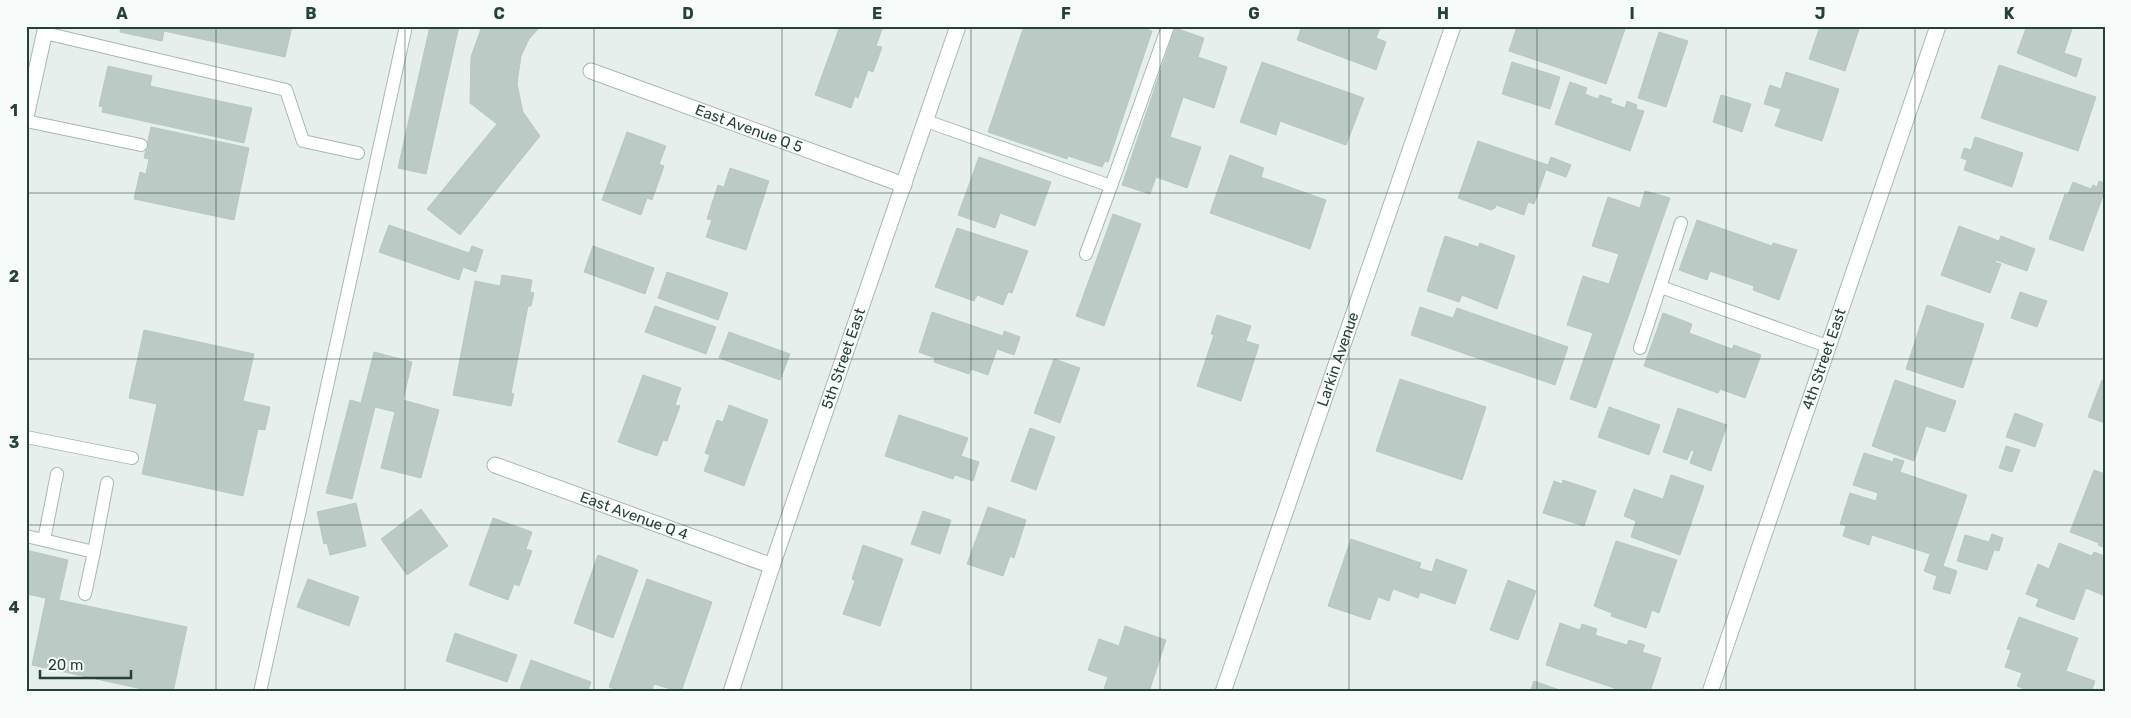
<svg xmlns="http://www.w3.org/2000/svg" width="2131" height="718" font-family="Rubik,sans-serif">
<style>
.building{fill:#bbcac4;stroke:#b8c9c2}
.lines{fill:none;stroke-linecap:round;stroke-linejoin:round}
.lane-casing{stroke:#a8b8b2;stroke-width:14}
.street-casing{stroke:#a8b8b2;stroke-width:17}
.secondary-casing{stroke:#a4bbb3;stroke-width:17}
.lane{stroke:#fff;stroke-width:12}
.street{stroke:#fff;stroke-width:15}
.secondary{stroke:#fff;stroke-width:15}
.grid{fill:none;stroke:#24423a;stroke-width:1;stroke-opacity:0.55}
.labels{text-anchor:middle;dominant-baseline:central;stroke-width:4;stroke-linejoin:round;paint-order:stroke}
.street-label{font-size:15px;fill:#24423a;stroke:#f7fbf9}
.neatline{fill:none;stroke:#24423a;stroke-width:2}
.grid-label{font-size:16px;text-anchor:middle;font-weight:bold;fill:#24423a}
</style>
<rect width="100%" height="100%" fill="#e6efeb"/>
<g class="building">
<polygon points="121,26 292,26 285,57 164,31 162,41 120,32"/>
<polygon points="430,26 459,26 426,174 398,168"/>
<polygon points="482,26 541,26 529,39 521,56 517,84 523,112 540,136 460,235 427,209 497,124 470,103 471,57"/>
<polygon points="840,26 883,26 876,46 882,47 873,72 868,70 858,98 855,96 851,108 815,95"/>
<polygon points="1024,26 1149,26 1148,30 1152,31 1108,162 1105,161 1102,167 1068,156 1067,159 988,132"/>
<polygon points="1302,26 1381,26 1376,38 1386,42 1376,70 1297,40"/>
<polygon points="1517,26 1616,26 1625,29 1606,84 1509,51"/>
<polygon points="1820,26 1860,26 1845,71 1809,59"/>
<polygon points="2022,26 2073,26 2064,53 2082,59 2076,77 2017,53 2026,28"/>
<polygon points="1175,28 1204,38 1198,57 1227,67 1214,108 1183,97 1170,137 1201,147 1187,188 1156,177 1150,194 1122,185"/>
<polygon points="1659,32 1688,41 1666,107 1638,98"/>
<polygon points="1262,62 1364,98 1346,145 1280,121 1276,135 1240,122"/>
<polygon points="1512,62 1560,77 1550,109 1502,94"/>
<polygon points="1999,65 2096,97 2078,151 1981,118"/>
<polygon points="108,66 152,76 150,86 252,108 244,143 102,112 103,107 99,106"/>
<polygon points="1786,72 1839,89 1822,141 1775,126 1781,109 1764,104 1770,85 1781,89"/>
<polygon points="1570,82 1587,88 1585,94 1598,99 1600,95 1612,99 1610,103 1625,108 1627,101 1637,105 1636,109 1644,111 1630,151 1555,124"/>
<polygon points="1721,95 1751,104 1742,132 1713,122"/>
<polygon points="151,127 249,148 234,220 134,199 140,172 146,174 149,159 144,158"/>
<polygon points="627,132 666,146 659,164 664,166 652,200 647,198 641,215 602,200"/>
<polygon points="1975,137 2023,153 2012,187 1964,170 1967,160 1961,158 1964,148 1971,150"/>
<polygon points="1478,141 1548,165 1551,157 1571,165 1566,177 1546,170 1534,204 1528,202 1524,215 1496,205 1495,208 1491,210 1458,198"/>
<polygon points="1230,155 1264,168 1261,177 1326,200 1310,249 1210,213"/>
<polygon points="979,157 1051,182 1035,226 1000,213 995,228 958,215"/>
<polygon points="730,168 769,181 746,250 706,237 712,220 707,219 718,185 724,187"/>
<polygon points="2099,181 2105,183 2105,190 2083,251 2049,239 2065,194 2068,195 2073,182 2091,189 2093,185 2097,187"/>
<polygon points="1645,191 1670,198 1596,408 1570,399 1593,333 1567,325 1583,276 1609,284 1619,254 1592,246 1608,197 1640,208"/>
<polygon points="1113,214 1141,224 1104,326 1076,316"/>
<polygon points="1697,220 1772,246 1773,243 1797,250 1779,300 1753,290 1754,286 1710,271 1707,280 1679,270"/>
<polygon points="389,225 469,253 472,246 483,250 476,272 463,267 459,280 379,252"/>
<polygon points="1959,226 1999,241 2001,236 2035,249 2027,271 1996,260 1995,262 2001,264 1990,293 1941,275"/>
<polygon points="957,228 1028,251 1012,293 1008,292 1003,305 977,295 974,301 935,287"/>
<polygon points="1445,236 1478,247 1480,243 1515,256 1497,309 1462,295 1459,302 1427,291"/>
<polygon points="593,246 654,268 645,294 584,272"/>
<polygon points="667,272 728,293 718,320 658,298"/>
<polygon points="502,275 532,280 530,292 534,293 531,306 528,306 511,393 514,394 511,406 453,395 475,281 500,286"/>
<polygon points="2020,292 2047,301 2037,327 2011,318"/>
<polygon points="1927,305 1984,324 1963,388 1906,369"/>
<polygon points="655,306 716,327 706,354 645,332"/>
<polygon points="1420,307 1453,318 1457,308 1568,347 1555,385 1411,335"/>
<polygon points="932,312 1003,336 1004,331 1020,337 1014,355 997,349 988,375 971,369 969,374 934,362 935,358 919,352"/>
<polygon points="1663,313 1692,324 1689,333 1732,349 1734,345 1761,355 1745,398 1720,389 1718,393 1644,366"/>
<polygon points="1217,315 1251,326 1246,341 1259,345 1241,401 1197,386 1214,335 1211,334"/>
<polygon points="144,330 254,354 243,401 270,407 265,430 258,429 243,496 142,474 157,404 129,398"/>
<polygon points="729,332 790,354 780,380 719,358"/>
<polygon points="374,352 412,362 403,400 439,410 421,478 381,468 395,412 375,407 352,499 326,493 350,400 361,403"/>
<polygon points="1054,359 1080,368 1060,423 1034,413"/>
<polygon points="643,375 681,388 675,405 680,406 667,441 663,440 657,456 618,442"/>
<polygon points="1400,379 1486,407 1462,480 1376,451"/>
<polygon points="1895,380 1956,401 1945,432 1926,426 1914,461 1872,446"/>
<polygon points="2102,380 2105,381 2105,423 2088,417"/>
<polygon points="729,405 768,420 744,486 704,471 710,455 705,453 717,420 723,422"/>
<polygon points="1609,407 1660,425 1649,455 1598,437"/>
<polygon points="1678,408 1727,425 1711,471 1690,463 1694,451 1691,450 1687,460 1663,452"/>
<polygon points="2015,413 2043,424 2035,447 2006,437"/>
<polygon points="899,415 968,438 961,456 979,462 973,481 955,475 953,479 885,456"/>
<polygon points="1030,428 1055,437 1036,490 1011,481"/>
<polygon points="2006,446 2020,450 2012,472 1999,468"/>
<polygon points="1864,453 1893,462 1894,458 1904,461 1900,472 1967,495 1943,566 1957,571 1950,594 1933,589 1937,576 1924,571 1930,554 1872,535 1869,545 1843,536 1846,526 1840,524 1850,493 1876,501 1878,493 1853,485"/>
<polygon points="2094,470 2105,474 2105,548 2098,545 2099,543 2070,532"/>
<polygon points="1671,475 1704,486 1680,555 1631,537 1636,521 1624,516 1634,489 1663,499"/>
<polygon points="1563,480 1596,491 1584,526 1543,513 1554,481 1562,484"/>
<polygon points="356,503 366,546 330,555 327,543 324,544 317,512"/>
<polygon points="988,507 1026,520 1014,558 1010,556 1003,576 967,564"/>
<polygon points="421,509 448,546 407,575 381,539"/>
<polygon points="923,511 951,520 940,554 911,544"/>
<polygon points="493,518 532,532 526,549 532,551 519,586 514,584 508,600 469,585"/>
<polygon points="1992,534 2003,538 1999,551 1994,550 1987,570 1957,561 1965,535 1989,542"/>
<polygon points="1351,539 1421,563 1419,568 1432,572 1436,559 1467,570 1455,604 1420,592 1418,598 1393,589 1389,601 1378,597 1370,620 1328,606"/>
<polygon points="1616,541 1677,560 1659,613 1652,610 1646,628 1611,616 1612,613 1594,606"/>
<polygon points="2059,543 2092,556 2094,552 2105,556 2105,596 2086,588 2074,620 2036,606 2039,599 2026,594 2038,564 2049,569"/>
<polygon points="863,545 903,559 880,626 843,614 855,581 852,579"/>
<polygon points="26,550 68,560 59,600 187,627 173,692 156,692 32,665 46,598 26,594"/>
<polygon points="598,555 638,570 613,638 574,623"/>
<polygon points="308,579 359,597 349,626 297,607"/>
<polygon points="647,579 712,602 681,692 654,684 651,692 623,692 609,687"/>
<polygon points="1508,580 1536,591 1518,640 1490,630"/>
<polygon points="2019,617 2078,638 2066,671 2095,681 2091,692 2033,692 2017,686 2022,673 2005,667 2011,650 2007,649"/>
<polygon points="1560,623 1580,630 1582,624 1597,629 1595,635 1627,645 1629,640 1645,645 1642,652 1661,658 1650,692 1626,692 1546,665"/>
<polygon points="1125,626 1166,640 1149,692 1103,692 1108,677 1088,670 1099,639 1119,646"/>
<polygon points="455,633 517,655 507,682 446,661"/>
<polygon points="531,660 591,682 587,692 527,692 520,689"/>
<polygon points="1534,681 1565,692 1530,692"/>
</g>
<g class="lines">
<defs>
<g id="lane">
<polyline points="45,33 286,90 303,141 358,153"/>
<polyline points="26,121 141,145"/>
<polyline points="926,121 1111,186 1167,29"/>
<polyline points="1086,254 1111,186"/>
<polyline points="1661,287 1827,346"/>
<polyline points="1640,348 1681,223"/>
<polyline points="26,437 132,458"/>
<polyline points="26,536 94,552 85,594"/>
<polyline points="44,540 57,474"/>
<polyline points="94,552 107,483"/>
<polyline points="260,692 406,26"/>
</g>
<g id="street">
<path id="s1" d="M591,71L904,185"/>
<path id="s2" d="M495,465L772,566"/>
<path id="s3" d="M731,692L772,566L958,26"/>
<path id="s4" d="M1223,692L1453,26"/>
<path id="s5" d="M1710,692L1938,26"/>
</g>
<polyline id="secondary" points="26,117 46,26"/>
</defs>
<use href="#lane" class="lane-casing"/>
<use href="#street" class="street-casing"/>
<use href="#secondary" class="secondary-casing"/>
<use href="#lane" class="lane"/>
<use href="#street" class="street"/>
<use href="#secondary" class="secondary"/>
</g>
<path class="grid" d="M216,26V692M405,26V692M594,26V692M782,26V692M971,26V692M1160,26V692M1349,26V692M1537,26V692M1726,26V692M1915,26V692M26,193H2105M26,359H2105M26,525H2105"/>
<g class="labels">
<g class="street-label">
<text stroke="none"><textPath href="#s1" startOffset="168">East Avenue Q 5</textPath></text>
<text stroke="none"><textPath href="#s3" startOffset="352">5th Street East</textPath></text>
<text stroke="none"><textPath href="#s4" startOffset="352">Larkin Avenue</textPath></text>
<text stroke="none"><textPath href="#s5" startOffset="352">4th Street East</textPath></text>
<text stroke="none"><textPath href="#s2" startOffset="148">East Avenue Q 4</textPath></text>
</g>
</g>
<rect width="2131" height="718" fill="none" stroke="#f7fbf9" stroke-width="55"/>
<path d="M40 670v8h91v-8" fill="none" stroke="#24423a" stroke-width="2.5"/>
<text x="48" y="670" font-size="15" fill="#24423a" stroke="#f7fbf9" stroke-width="4" paint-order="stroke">20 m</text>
<rect x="28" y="28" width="2076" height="662" class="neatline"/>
<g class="grid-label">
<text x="122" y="19">A</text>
<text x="311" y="19">B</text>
<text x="499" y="19">C</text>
<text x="688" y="19">D</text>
<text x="877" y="19">E</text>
<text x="1066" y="19">F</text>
<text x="1254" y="19">G</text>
<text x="1443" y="19">H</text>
<text x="1632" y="19">I</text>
<text x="1820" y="19">J</text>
<text x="2009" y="19">K</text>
<text x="14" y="116">1</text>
<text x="14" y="282">2</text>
<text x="14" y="448">3</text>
<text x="14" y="613">4</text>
</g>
</svg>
